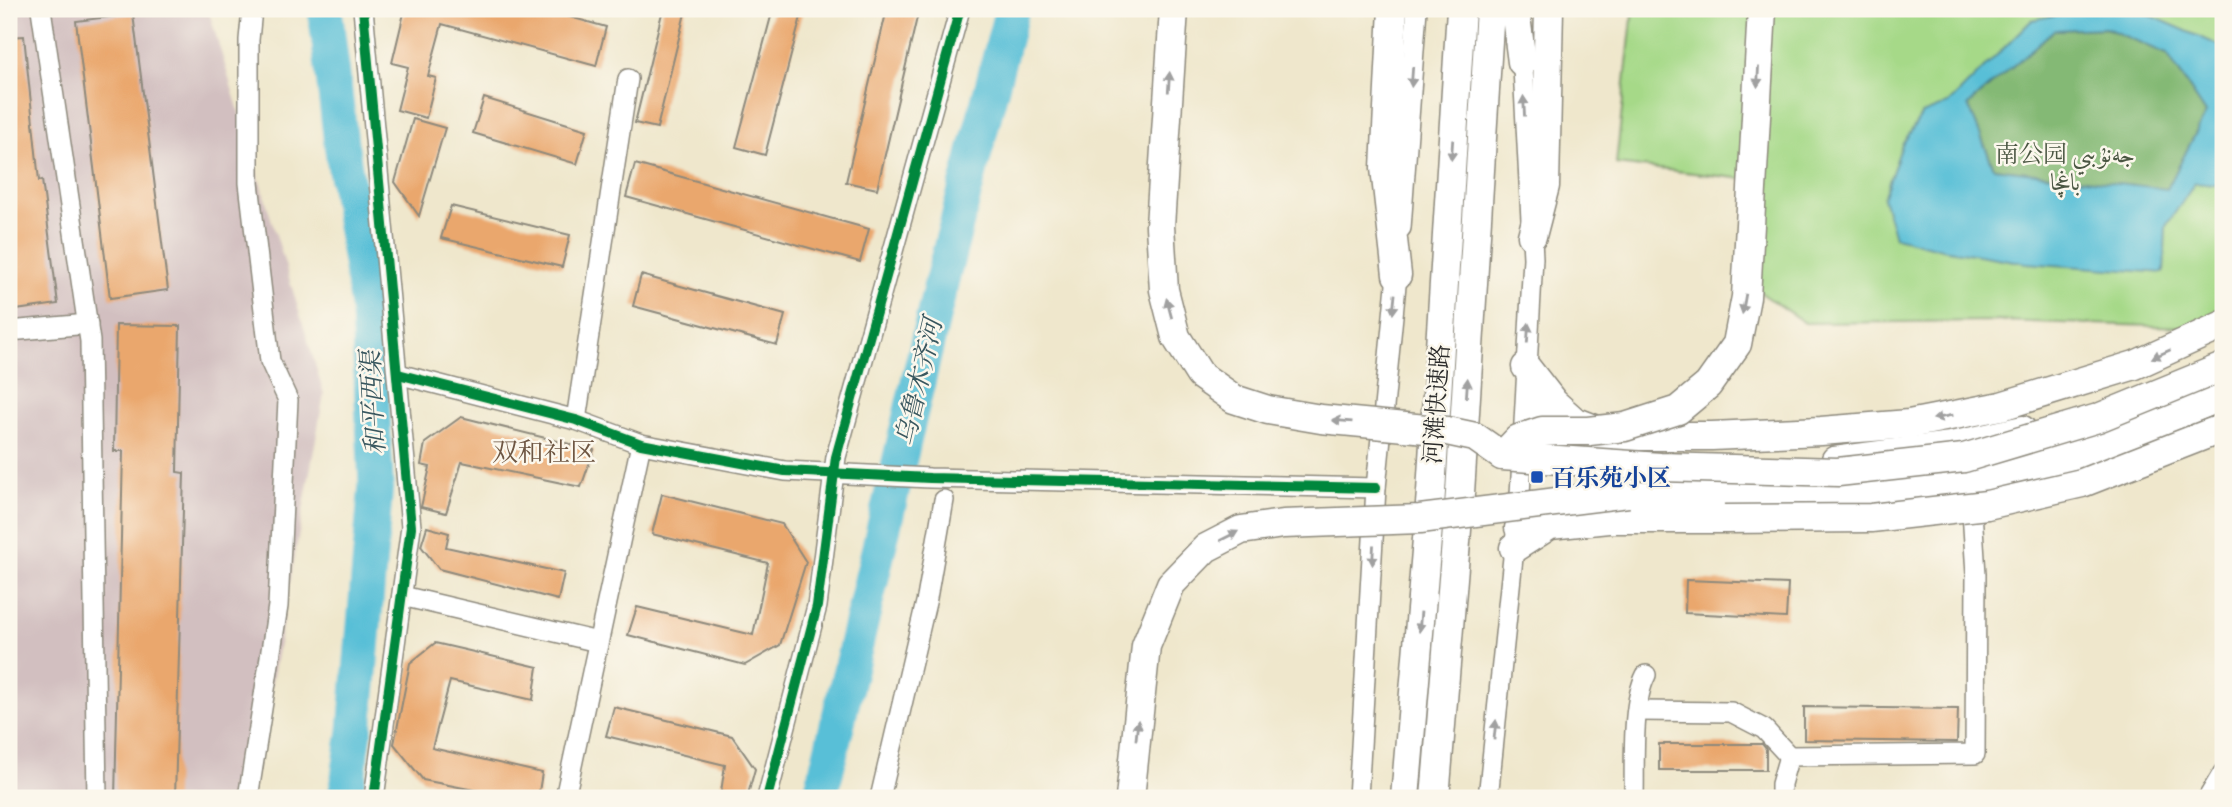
<svg xmlns="http://www.w3.org/2000/svg" width="2232" height="807" font-family="'Gentium Book Plus',Amiri,'Noto Serif SC',serif">
<style>
.industrial{fill:#d2bfc0}
.green{fill:#a6d988;stroke:#68825a;stroke-width:2}
.forest{fill:#84b974;stroke:#587250;stroke-width:2}
.water{fill:#59bfd7;stroke:#427581;stroke-width:2;fill-rule:evenodd}
.lines{fill:none;stroke-linecap:round;stroke-linejoin:round}
.river{stroke:#59bfd7;stroke-width:35}
.building{fill:#eaa76d}
.minor-casing{stroke:#8d897c;stroke-width:22}
.major-casing{stroke:#8d897c;stroke-width:27}
.highway-casing{stroke:#8d897c;stroke-width:31}
.minor{stroke:#fff;stroke-width:19}
.major{stroke:#fff;stroke-width:24}
.highway{stroke:#fff;stroke-width:28}
.highway-bridge-casing{stroke:#8d897c;stroke-width:31;stroke-linecap:butt}
.highway-bridge{stroke:#fff;stroke-width:28}
.cycleway-casing{stroke:#fbf7ec;stroke-width:15}
.cycleway{stroke:#00873e;stroke-width:10}
.oneway{fill:#a0a0a0}
.transit-dot{fill:#1a4fb4;stroke:#fbf7ec;stroke-width:2.5}
.labels{text-anchor:middle;dominant-baseline:central;stroke-width:5;stroke-linejoin:round;paint-order:stroke}
.park-label{font-size:24px;fill:#4a5642;stroke:#fbf7ec}
.street-label{font-size:24px;fill:#2b2b2b;stroke:#fbf7ec}
.transit-label{font-size:24px;font-weight:bold;fill:#164399;stroke:#fbf7ec;text-anchor:start}
.water-label{font-size:26px;font-style:italic;fill:#39575f;stroke:#fbf7ec}
.neighbourhood-label{font-size:26px;fill:#6e5642;stroke:#fbf7ec}
</style>
<rect width="100%" height="100%" fill="#fbf7ec"/>
<filter id="ink" filterUnits="userSpaceOnUse"><feTurbulence type="fractalNoise" baseFrequency=".0143" numOctaves="2"/><feDisplacementMap in="SourceGraphic" scale="14" xChannelSelector="R" yChannelSelector="G"/><feConvolveMatrix kernelMatrix="1 2 1 2 8 2 1 2 1" color-interpolation-filters="sRGB"/></filter>
<filter id="wash" filterUnits="userSpaceOnUse"><feTurbulence type="fractalNoise" baseFrequency=".00686" numOctaves="4" result="noise"/><feDisplacementMap in="SourceGraphic" scale="28" xChannelSelector="R" yChannelSelector="G"/><feGaussianBlur stdDeviation="1.57" result="paint"/><feColorMatrix in="noise" values="0 0 0 0 0 0 0 0 0 0 0 0 0 0 0 0 0 1.4 0 .05"/><feComposite in="paint" operator="in"/></filter>
<g filter="url(#wash)">
<rect width="100%" height="100%" fill="#efe7cc"/>
<polygon class="industrial" points="9,9 208,9 324,394 251,798 9,798"/>
<polygon class="green" points="1633,9 2223,9 2223,311 2184,327 1999,321 1805,323 1751,286 1753,180 1616,164"/>
<polygon class="forest" points="2106,28 2167,54 2206,113 2167,190 1994,168 1968,105 2054,30"/>
<path class="water" d="M2085,9L2138,10L2223,47V186L2195,183L2166,226L2164,273L2026,263L1942,249L1895,237L1883,198L1902,145L1922,114L1948,104L2032,20ZM2106,28L2167,54L2206,113L2167,189L1994,168L1968,105L2054,30Z"/>
<g class="lines">
<g class="river">
<polyline points="325,9 341,143 368,312 376,484 355,731 345,798"/>
<polyline points="820,798 941,284 1012,9"/>
</g>
</g>
<g id="blocks">
<g class="building">
<polygon points="405,9 541,9 606,27 596,66 442,24 428,76 436,78 426,118 397,110 408,67 392,63"/>
<polygon points="663,9 686,9 657,128 635,123"/>
<polygon points="773,9 803,9 765,155 736,147"/>
<polygon points="887,9 919,9 877,189 846,182"/>
<polygon points="133,14 168,290 110,298 76,21"/>
<polygon points="24,36 39,181 42,180 58,304 9,311 9,37"/>
<polygon points="484,98 587,130 577,164 473,133"/>
<polygon points="413,119 445,128 419,216 395,182"/>
<polygon points="635,164 869,229 860,262 626,197"/>
<polygon points="451,206 570,235 562,267 441,238"/>
<polygon points="641,275 785,315 777,345 633,306"/>
<polygon points="116,325 180,326 177,472 184,473 175,798 115,798 123,451 114,451"/>
<polygon points="461,417 594,450 581,487 462,462 446,513 421,507 430,467 421,465 425,443"/>
<polygon points="662,494 782,524 806,562 780,645 745,665 628,635 637,607 753,635 768,563 652,534"/>
<polygon points="427,527 449,533 446,547 564,573 558,600 439,569 421,546"/>
<polygon points="1686,580 1788,584 1786,618 1685,613"/>
<polygon points="435,643 538,667 533,700 450,681 432,748 542,773 538,798 515,798 423,780 394,744 410,663"/>
<polygon points="614,707 732,736 755,769 747,798 721,792 725,765 606,736"/>
<polygon points="1804,707 1958,709 1957,742 1804,740"/>
<polygon points="1659,744 1762,744 1766,749 1766,770 1659,770"/>
</g>
</g>
</g>
<g filter="url(#ink)">
<use href="#blocks" fill-opacity="0" stroke="#8d897c" stroke-width="2"/>
<g class="lines">
<defs>
<g id="minor">
<polyline points="41,9 90,341 97,798"/>
<polyline points="363,9 411,527 374,798"/>
<polyline points="1401,228 1417,9"/>
<polyline points="9,331 88,324"/>
<polyline points="398,374 576,420 641,444 785,471 930,478 1376,488"/>
<polyline points="576,420 628,79"/>
<polyline points="402,596 598,642"/>
<polyline points="1638,711 1731,712 1764,729 1789,756"/>
<polyline points="248,798 278,606 288,400 270,361 249,183 249,40 252,9"/>
<polyline points="565,798 641,444"/>
<polyline points="767,798 817,606 836,457 960,9"/>
<polyline points="880,798 927,598 944,500"/>
<polyline points="1358,798 1376,488 1398,265"/>
<polyline points="1488,798 1514,548 1519,513 1533,258 1522,49"/>
<path d="M1634,798C1635,764 1631,704 1646,675"/>
<polyline points="1781,798 1781,784 1789,756 1975,754 1976,574 1971,496"/>
<polyline points="2208,798 2223,773"/>
</g>
<g id="major">
<polyline points="1529,376 1541,413 1566,438 1588,449 1616,457"/>
<polyline points="1834,459 1951,444 2023,428"/>
<polyline points="1517,528 1548,511 1561,510"/>
</g>
<g id="highway">
<polyline points="1393,9 1385,168 1397,275"/>
<polyline points="1515,9 1522,62"/>
<polyline points="1532,236 1545,186 1549,9"/>
<polyline points="1526,367 1554,403 1574,421 1613,436 1712,436 1821,431 1909,424 2001,406 2135,365 2223,325"/>
<polyline points="1628,493 1786,498 1919,491 2008,473 2092,450 2223,396"/>
<polyline points="1514,548 1550,525 1608,519 1724,519"/>
<polyline points="1405,798 1431,492 1461,9"/>
<polyline points="1435,798 1460,493 1490,9"/>
</g>
</defs>
<use href="#minor" class="minor-casing"/>
<use href="#major" class="major-casing"/>
<use href="#highway" class="highway-casing"/>
<use href="#minor" class="minor"/>
<use href="#major" class="major"/>
<use href="#highway" class="highway"/>
<defs>
<g id="highway-bridge">
<polyline points="1174,9 1160,226 1164,290 1176,337 1200,375 1234,399 1268,410 1321,419 1447,431 1475,437 1502,456 1660,467 1838,472 1964,458 2098,418 2223,367"/>
<polyline points="1502,456 1518,439 1542,431 1589,431 1625,427 1678,410 1708,385 1737,344 1746,297 1762,9"/>
<polyline points="1724,519 1871,518 1987,505 2082,483 2223,428"/>
<polyline points="1130,798 1146,646 1171,584 1206,548 1241,530 1283,524 1420,519 1628,493"/>
</g>
</defs>
<use href="#highway-bridge" class="highway-bridge-casing"/>
<use href="#highway-bridge" class="highway-bridge"/>
<defs>
<g id="cycleway">
<polyline points="363,9 411,527 374,798"/>
<polyline points="398,374 576,420 641,444 785,471 930,478 1376,488"/>
<polyline points="767,798 817,606 836,457 960,9"/>
</g>
</defs>
<use href="#cycleway" class="cycleway-casing"/>
<use href="#cycleway" class="cycleway"/>
</g>
<defs><path id="oneway-solid" d="M-6-.8H1V-3.2L6.5 0L1 3.2V.8H-6Z" transform="scale(1.75)"/></defs>
<g class="oneway">
<use href="#oneway-solid" transform="translate(1412 77) rotate(94)"/>
<use href="#oneway-solid" transform="translate(1758 77) rotate(93)"/>
<use href="#oneway-solid" transform="translate(1169 82) rotate(-86)"/>
<use href="#oneway-solid" transform="translate(1524 106) rotate(-93)"/>
<use href="#oneway-solid" transform="translate(1452 150) rotate(94)"/>
<use href="#oneway-solid" transform="translate(1394 304) rotate(96)"/>
<use href="#oneway-solid" transform="translate(1744 304) rotate(100)"/>
<use href="#oneway-solid" transform="translate(1169 308) rotate(-105)"/>
<use href="#oneway-solid" transform="translate(1528 333) rotate(-86)"/>
<use href="#oneway-solid" transform="translate(2161 354) rotate(156)"/>
<use href="#oneway-solid" transform="translate(1467 388) rotate(-86)"/>
<use href="#oneway-solid" transform="translate(1943 417) rotate(169)"/>
<use href="#oneway-solid" transform="translate(1342 421) rotate(-175)"/>
<use href="#oneway-solid" transform="translate(1229 536) rotate(-27)"/>
<use href="#oneway-solid" transform="translate(1373 555) rotate(93)"/>
<use href="#oneway-solid" transform="translate(1420 622) rotate(95)"/>
<use href="#oneway-solid" transform="translate(1137 730) rotate(-84)"/>
<use href="#oneway-solid" transform="translate(1495 730) rotate(-84)"/>
</g>
</g>
<rect class="transit-dot" x="1530" y="470" width="14" height="14" rx="3.5"/>
<g class="labels">
<g class="park-label">
<text x="2065" y="153">南公园 جەنۇبىي<tspan x="2065" dy="28">باغچا</tspan></text>
</g>
<g class="street-label">
<text transform="translate(1436 404) rotate(-86)">河滩快速路</text>
</g>
<g class="transit-label">
<text x="1551" y="477">百乐苑小区</text>
</g>
<g class="water-label">
<text transform="translate(918 382) rotate(-77)">乌鲁木齐河</text>
<text transform="translate(372 403) rotate(-93)">和平西渠</text>
</g>
<g class="neighbourhood-label">
<text x="544" y="451">双和社区</text>
</g>
</g>
<rect width="2232" height="807" fill="none" stroke="#fbf7ec" stroke-width="35"/>
</svg>
